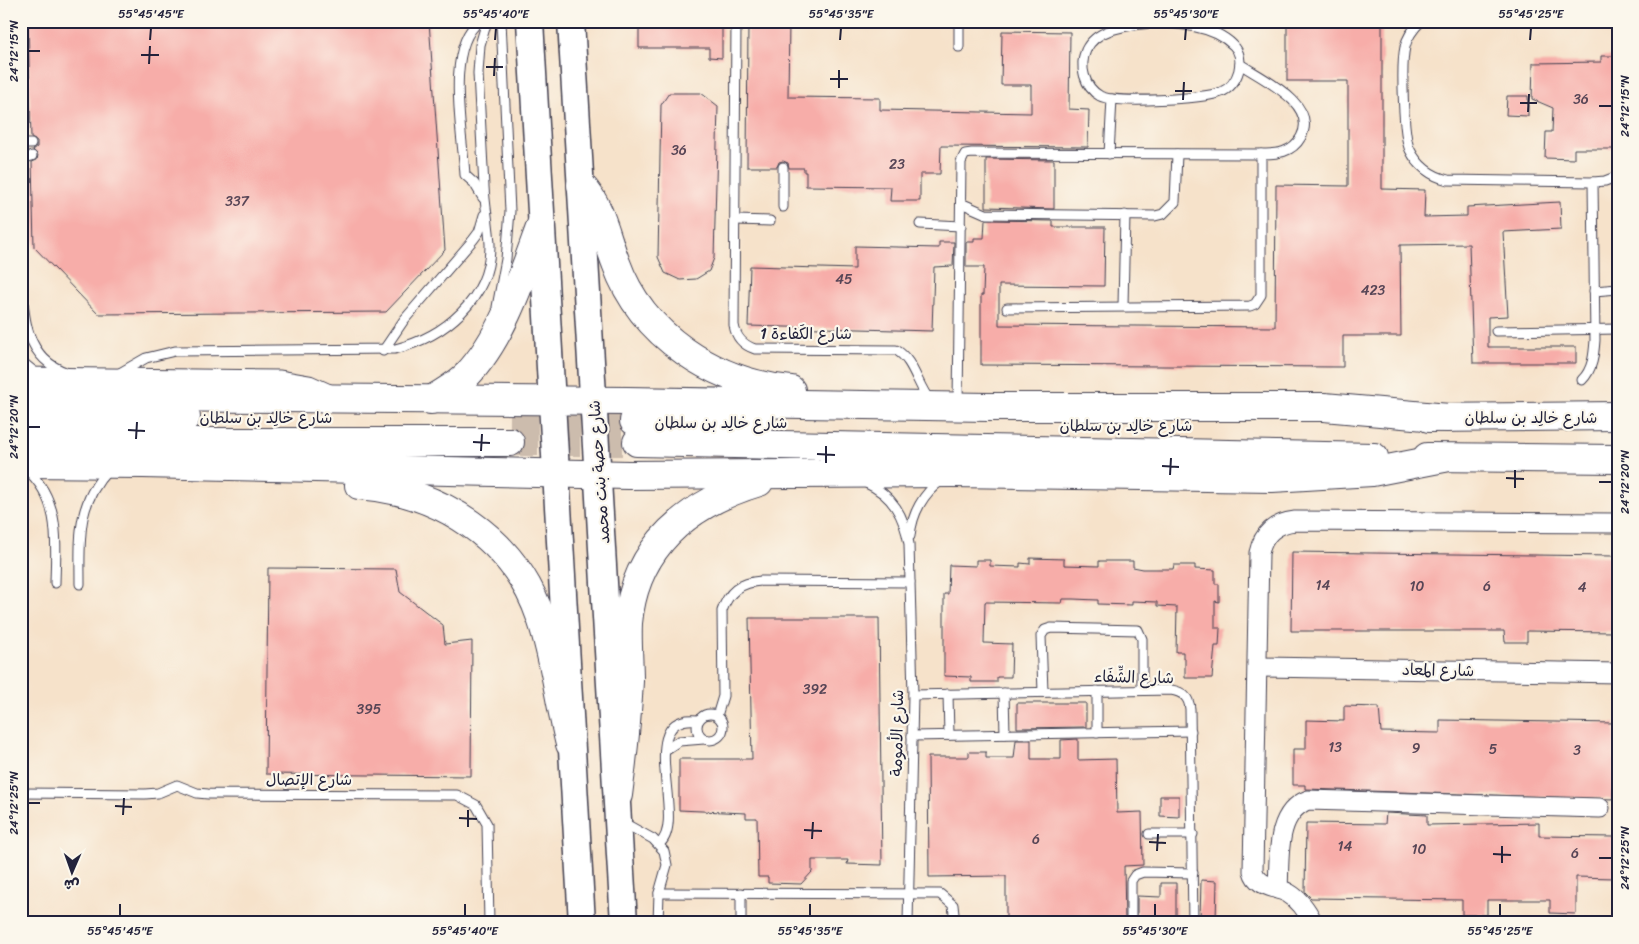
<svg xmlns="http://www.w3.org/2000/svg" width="1639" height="944" font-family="Sriracha,'Playpen Sans Arabic',sans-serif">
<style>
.building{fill:#f7ada9}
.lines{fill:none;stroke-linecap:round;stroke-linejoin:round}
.primary-tunnel{stroke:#ccbcad;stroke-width:28;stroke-dasharray:28 14;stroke-linecap:butt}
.service-casing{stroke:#423f50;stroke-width:11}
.minor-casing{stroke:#423f50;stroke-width:21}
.secondary-casing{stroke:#423f50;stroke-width:29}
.primary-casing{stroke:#423f50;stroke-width:30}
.service{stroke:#fff;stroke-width:9}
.minor{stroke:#fff;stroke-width:19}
.secondary{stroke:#fff;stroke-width:26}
.primary{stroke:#fff;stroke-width:28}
.ticks{fill:none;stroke:#22223b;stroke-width:2}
.labels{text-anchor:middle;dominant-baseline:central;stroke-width:4.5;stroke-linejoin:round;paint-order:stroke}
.number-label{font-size:14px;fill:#574556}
.street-label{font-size:16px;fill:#22223b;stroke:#fbf7ec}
.neatline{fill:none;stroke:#22223b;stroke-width:2}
.ticks-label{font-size:12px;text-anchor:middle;fill:#22223b}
</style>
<rect width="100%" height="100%" fill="#fbf7ec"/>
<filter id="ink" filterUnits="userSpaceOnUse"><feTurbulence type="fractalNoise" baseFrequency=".02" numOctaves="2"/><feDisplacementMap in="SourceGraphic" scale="10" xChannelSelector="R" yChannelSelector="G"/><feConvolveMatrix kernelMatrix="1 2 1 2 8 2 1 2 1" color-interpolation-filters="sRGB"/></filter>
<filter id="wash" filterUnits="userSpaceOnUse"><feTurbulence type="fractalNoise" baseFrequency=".0096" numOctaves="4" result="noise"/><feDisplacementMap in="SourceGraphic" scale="20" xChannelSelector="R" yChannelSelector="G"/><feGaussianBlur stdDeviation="1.12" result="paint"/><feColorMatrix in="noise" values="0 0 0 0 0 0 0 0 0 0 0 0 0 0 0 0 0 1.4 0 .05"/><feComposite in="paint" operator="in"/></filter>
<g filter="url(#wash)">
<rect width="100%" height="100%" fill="#f6e2ca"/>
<g id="blocks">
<g class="building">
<polygon points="28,21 429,21 445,250 386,312 98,314 34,247 32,162 37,160 38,155 33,150 37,147 37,141 31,138"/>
<polygon points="639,21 722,21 722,58 709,57 709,48 639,48"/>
<polygon points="748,21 789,21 788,97 880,98 880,110 1031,113 1031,85 1001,85 1002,31 1070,32 1069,109 1089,110 1088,147 941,146 940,174 920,174 920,201 890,201 891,187 806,186 806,172 804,172 804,168 789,168 788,163 783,161 779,162 777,167 747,167"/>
<polygon points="1287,21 1382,21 1382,189 1425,190 1424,217 1467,216 1467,207 1560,202 1561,229 1503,232 1508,316 1488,317 1488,347 1576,347 1576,363 1473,363 1469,244 1400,245 1401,336 1343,336 1343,367 981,365 981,295 983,295 984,267 966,267 966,242 974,242 974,238 984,238 985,220 1053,221 1053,227 1105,227 1104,286 999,285 999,325 1275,327 1276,185 1348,186 1348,81 1287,81"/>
<polygon points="1601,56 1614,56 1614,72 1618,72 1618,149 1574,149 1574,159 1545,158 1546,132 1552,132 1553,108 1532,99 1533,63 1601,62"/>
<polygon points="669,93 701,93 718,106 714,258 709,271 696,279 680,280 665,273 658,257 661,105"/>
<polygon points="1507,96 1528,96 1528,116 1506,115"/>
<polygon points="986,159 1054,160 1054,209 986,207"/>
<polygon points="939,242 954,242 953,266 934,267 932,331 748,326 750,266 855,269 855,246 939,248"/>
<polygon points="1292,552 1614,556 1614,632 1527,631 1527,642 1505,642 1504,631 1291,631"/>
<polygon points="1030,558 1064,559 1064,565 1099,566 1099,561 1133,561 1133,567 1143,569 1173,569 1174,565 1195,565 1195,569 1215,570 1215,584 1219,584 1219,602 1215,601 1215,628 1220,628 1219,646 1215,646 1212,678 1185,678 1185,658 1183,658 1183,652 1176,652 1177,607 1157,606 1157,602 1132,601 1132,605 1098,604 1098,600 1073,599 1063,599 1062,603 985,602 984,643 1012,644 1011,677 997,677 997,682 971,682 971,677 944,676 944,594 948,594 949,565 976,566 976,560 990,560 990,566 1020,567 1020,563 1030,564"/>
<polygon points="268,568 396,569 400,592 443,625 445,644 472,641 471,776 266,774"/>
<polygon points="749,618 879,618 882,865 847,864 848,860 812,860 812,872 801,884 768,883 768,877 758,877 757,818 746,818 746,813 679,810 679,759 752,759"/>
<polygon points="1017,703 1086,703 1086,727 1017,728"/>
<polygon points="1344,706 1379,707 1381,732 1440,733 1440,720 1615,723 1613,799 1305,789 1305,785 1293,785 1293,749 1306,749 1306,720 1344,721"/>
<polygon points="1078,739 1078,760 1116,759 1117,813 1142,812 1143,865 1124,866 1125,923 1006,923 1006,876 929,877 928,757 969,757 969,752 986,752 986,758 1014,758 1016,740 1031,740 1031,759 1061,759 1061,740"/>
<polygon points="1160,796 1179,796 1179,817 1160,816"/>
<polygon points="1386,813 1427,815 1427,825 1539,823 1539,836 1615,837 1614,878 1576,877 1576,914 1550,913 1550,900 1487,900 1487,915 1462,915 1462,900 1311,898 1305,892 1306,823 1385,824"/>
<polygon points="1201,880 1217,881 1216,920 1200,920"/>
<polygon points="1161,883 1176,883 1176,923 1137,923 1137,896 1161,897"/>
</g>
</g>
</g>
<g filter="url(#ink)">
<use href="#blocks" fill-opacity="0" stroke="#423f50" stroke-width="1"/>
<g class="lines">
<g class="primary-tunnel">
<polyline points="510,419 634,421"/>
<polyline points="510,442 637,442"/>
</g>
<defs>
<g id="service">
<path d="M480,21C444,46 463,136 465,175L474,183L483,198"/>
<path d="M736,21L734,325C736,338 743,345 755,349L896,350C914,360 917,386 931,402"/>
<polyline points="959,21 959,47"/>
<path d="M1421,21C1414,28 1407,37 1405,47C1401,64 1403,136 1410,150C1418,166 1431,176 1448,180L1593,182L1605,181L1618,176"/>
<polyline points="1617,21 1618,22"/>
<path d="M1150,23C1177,23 1213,25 1233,45C1247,58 1238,86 1221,92C1205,99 1115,104 1100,96C1084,87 1079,66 1086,50C1097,27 1129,26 1150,23Z"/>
<polyline points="21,144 31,144"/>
<polyline points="1109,154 1112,99"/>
<polyline points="21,159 32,156"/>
<polyline points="961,203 986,214 1155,216 1163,214 1175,202 1177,154"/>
<polyline points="783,207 783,167"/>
<polyline points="736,220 770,221"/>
<polyline points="920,224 961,226"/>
<path d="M21,264C24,305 19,357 68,373"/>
<polyline points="1594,291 1618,289"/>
<polyline points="1123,306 1125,215"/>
<polyline points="497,307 506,259 510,211 501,21"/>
<polyline points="1007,308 1250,306 1255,304 1261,295 1261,154"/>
<polyline points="1496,331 1618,329"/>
<polyline points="383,351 404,320 473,240 479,232 484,215"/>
<polyline points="21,361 37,374"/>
<path d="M118,374L146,358L175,351L395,349C444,337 491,299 490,244C489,225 485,206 484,187C482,149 480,111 478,73L480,45L487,21"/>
<path d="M1582,380C1593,369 1594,354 1595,340L1593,182"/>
<path d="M958,403L961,162L965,154L972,153L1261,154C1277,154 1292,153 1301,137C1319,104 1262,79 1240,64"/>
<path d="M26,469C61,500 56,541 55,583"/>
<path d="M866,483C893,495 904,516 909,544L913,695L908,923"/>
<path d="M910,536C912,514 923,493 942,480"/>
<path d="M80,584C80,539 76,504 109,469"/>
<polyline points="1097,691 1097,733"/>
<polyline points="1043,692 1041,636 1045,630 1051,628 1138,630 1142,639 1142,690"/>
<polyline points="1004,693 1005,734"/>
<polyline points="948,694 949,735"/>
<path d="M913,695L1171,690C1183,692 1189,697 1190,709L1193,923"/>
<circle cx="710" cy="727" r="13"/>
<path d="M717,716L723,696L722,611C728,592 741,582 761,581L910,582"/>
<polyline points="912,736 1191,731"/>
<polyline points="665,750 679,741 704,739"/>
<polyline points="21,793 145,794 158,793 177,785 197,793 208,794 457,795 476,805 487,824 489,923"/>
<polyline points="622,822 653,839 664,851 667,865 659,893 658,923"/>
<polyline points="1149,834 1193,834"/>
<path d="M659,844C689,822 632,713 698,720"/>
<polyline points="659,893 940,894 953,905 955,923"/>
<polyline points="741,893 741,923"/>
<polyline points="1131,923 1131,881 1135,875 1143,872 1193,873"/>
</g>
<g id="minor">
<polyline points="21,377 280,380 309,385 329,394"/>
<polyline points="1258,667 1618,673"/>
<path d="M1278,889C1280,859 1274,813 1308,800L1600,808"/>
<path d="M1313,923C1307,910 1300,900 1288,893C1275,886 1257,887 1253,871L1259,553C1263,534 1275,523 1295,521L1618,523"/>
</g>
<g id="secondary">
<polyline points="530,21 582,923"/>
<polyline points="571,21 624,923"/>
</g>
<g id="primary">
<path d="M581,185C602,208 605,235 616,263C642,336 715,383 791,390"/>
<polyline points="21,396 627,401 988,407 1324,407 1448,418"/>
<path d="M431,400C443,393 455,386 466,376C503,338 523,274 541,225"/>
<polyline points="21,416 186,417"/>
<polyline points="1429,418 1618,416"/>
<polyline points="634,421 761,422"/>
<polyline points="21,442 510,442"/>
<polyline points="637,442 1374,457"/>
<polyline points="1427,457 1618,459"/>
<polyline points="21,463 143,464 628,475 952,473 1272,478 1372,472 1444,458"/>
<path d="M359,485C440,491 514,538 541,618C555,659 559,702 570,744"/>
<path d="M618,795C623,757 627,719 629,681C629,662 627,642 628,623C635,546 689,503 759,482"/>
</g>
</defs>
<use href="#service" class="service-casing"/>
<use href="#minor" class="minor-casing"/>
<use href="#secondary" class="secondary-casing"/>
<use href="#primary" class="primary-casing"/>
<use href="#service" class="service"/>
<use href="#minor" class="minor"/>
<use href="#secondary" class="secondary"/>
<use href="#primary" class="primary"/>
</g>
</g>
<path class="ticks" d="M150,40L151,28M495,40L496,28M840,40L841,28M1185,40L1186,28M1530,40L1531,28M28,51H40M141,55H159M149,64L150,46M486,67H503M494,76L495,58M830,79H848M839,88V70M1175,91H1192M1183,100L1184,82M1520,103H1537M1599,106H1612M1528,112L1529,94M28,427H40M128,430L145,431M136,439L137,422M473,442L490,443M481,451L482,434M817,454L835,455M826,463V446M1162,466L1179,467M1170,475L1171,458M1506,478L1524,479M1599,482H1612M1515,488V470M28,803H40M115,806L132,807M123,815L124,798M459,818L477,819M468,827V810M804,830L822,831M812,839L813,822M1149,842L1166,843M1157,851L1158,834M1493,854L1511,855M1599,858H1612M1502,863V846M120,916V904M465,916V904M810,916V904M1155,916V904M1500,916V904"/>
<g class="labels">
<g class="number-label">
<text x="1581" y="99">36</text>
<text x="679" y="150">36</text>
<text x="897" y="164">23</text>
<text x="237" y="201">337</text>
<text x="844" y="279">45</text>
<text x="1373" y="290">423</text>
<text x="1323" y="585">14</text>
<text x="1417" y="586">10</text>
<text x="1487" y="586">6</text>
<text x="1582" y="587">4</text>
<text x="815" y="689">392</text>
<text x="369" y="709">395</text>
<text x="1335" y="747">13</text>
<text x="1416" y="748">9</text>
<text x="1493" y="749">5</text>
<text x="1577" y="750">3</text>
<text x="1036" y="839">6</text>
<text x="1345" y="846">14</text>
<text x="1419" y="849">10</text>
<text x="1575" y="853">6</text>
</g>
<g class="street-label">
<text x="806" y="333">شارع الكَفاءة 1</text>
<text x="266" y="417">شارع خالِد بن سلطان</text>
<text x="1531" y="417">شارع خالِد بن سلطان</text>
<text x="721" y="422">شارع خالِد بن سلطان</text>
<text x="1126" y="425">شارع خالِد بن سلطان</text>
<text transform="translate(599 472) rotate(-94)">شارع حصة بنت محمد</text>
<text transform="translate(1438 670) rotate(1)">شارع المعاد</text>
<text transform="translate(1134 677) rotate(1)">شارع الشِّفَاء</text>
<text transform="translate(897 733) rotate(-89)">شارع الأمومة</text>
<text x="309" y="779">شارع الإتصال</text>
</g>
</g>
<rect width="1639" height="944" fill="none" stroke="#fbf7ec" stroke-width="55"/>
<g transform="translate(72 872) rotate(182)" stroke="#fbf7ec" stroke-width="4" paint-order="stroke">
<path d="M0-4L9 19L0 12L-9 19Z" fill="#22223b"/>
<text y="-8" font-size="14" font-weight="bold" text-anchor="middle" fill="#22223b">ش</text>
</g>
<rect x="28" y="28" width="1584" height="888" class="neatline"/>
<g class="ticks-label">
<text x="151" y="18">55°45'45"E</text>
<text x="496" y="18">55°45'40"E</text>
<text x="841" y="18">55°45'35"E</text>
<text x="1186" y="18">55°45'30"E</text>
<text x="1531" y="18">55°45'25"E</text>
<text transform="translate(14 51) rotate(-90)" y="4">24°12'15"N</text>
<text transform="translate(1625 106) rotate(-90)" y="4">24°12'15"N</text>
<text transform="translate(14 427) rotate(-90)" y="4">24°12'20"N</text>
<text transform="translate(1625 482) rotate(-90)" y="4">24°12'20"N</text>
<text transform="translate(14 803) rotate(-90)" y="4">24°12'25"N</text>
<text transform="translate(1625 858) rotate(-90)" y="4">24°12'25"N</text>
<text x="120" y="935">55°45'45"E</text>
<text x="465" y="935">55°45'40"E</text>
<text x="810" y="935">55°45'35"E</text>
<text x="1155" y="935">55°45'30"E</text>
<text x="1500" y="935">55°45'25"E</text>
</g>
</svg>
